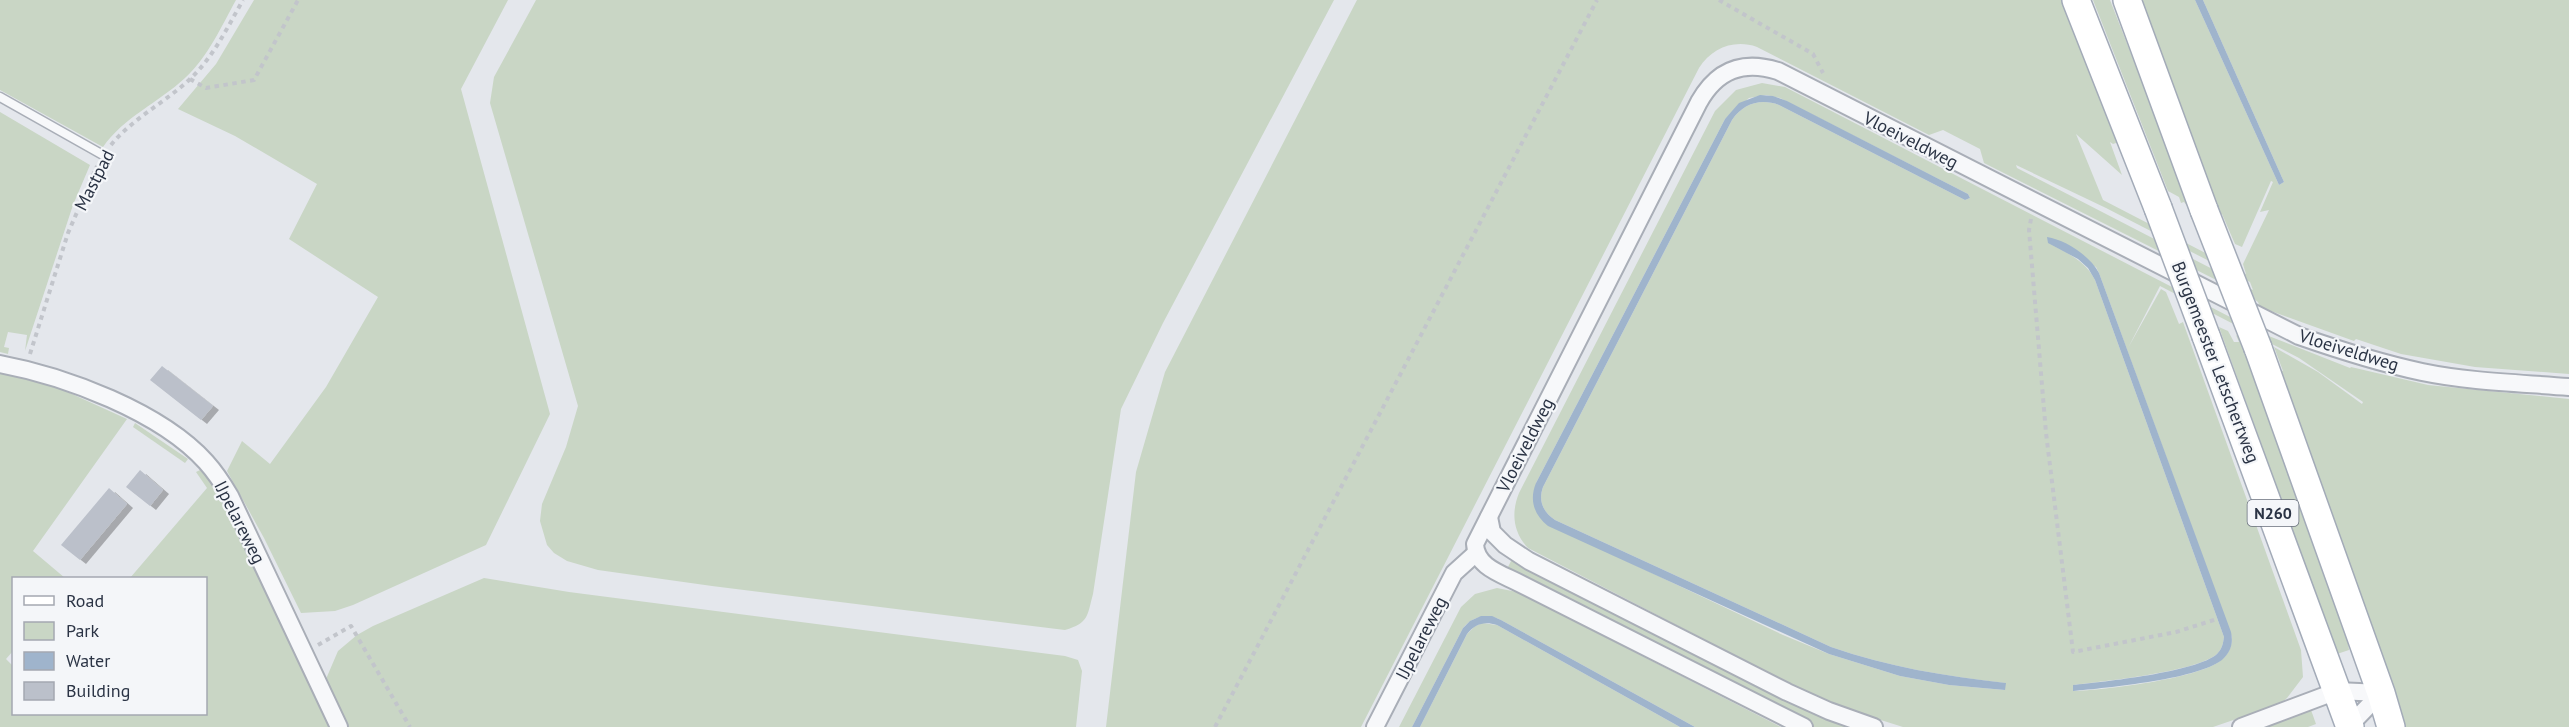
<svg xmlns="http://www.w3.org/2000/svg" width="2569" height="727" font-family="'PT Sans',sans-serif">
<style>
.green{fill:#c9d6c5;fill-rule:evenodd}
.water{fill:#9fb4cc}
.building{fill:#bbc0ca;filter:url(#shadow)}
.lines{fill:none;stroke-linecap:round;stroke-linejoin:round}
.lane-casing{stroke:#a9aeb7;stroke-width:11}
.street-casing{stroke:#a9aeb7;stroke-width:20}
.primary-casing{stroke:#a3abb8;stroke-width:30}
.path{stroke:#c2c5cb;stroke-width:4;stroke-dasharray:4.5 4.5;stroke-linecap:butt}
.lane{stroke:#f7f8fa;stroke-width:8}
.street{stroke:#f7f8fa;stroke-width:16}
.primary{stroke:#fff;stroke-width:27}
.primary-bridge-casing{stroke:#a3abb8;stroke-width:30;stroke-linecap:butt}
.primary-bridge{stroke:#fff;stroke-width:27}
.labels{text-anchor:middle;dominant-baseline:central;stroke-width:4.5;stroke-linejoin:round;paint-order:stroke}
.shield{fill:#f4f6f9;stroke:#676e7b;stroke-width:1.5}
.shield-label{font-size:16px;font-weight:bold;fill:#2b3445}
.street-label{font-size:18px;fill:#2b3445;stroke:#f4f6f9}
</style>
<defs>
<filter id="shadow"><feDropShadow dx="6" dy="4" stdDeviation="0" flood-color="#0004"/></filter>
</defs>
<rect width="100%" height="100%" fill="#e4e7ec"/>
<g class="green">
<path d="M0,0H236C221,27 208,57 185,78C158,103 124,117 103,147L0,90Z"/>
<polygon points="254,0 508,0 461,89 550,414 486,545 353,605 335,611 301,613 264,538 227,471 242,441 270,464 326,387 378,297 289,239 317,184 235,136 178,109 216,64"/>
<path d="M536,0H1334L1163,323L1121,409L1093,594C1087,616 1089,623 1065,630L712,586L598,570L567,561L554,553L547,545L540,521L542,504L566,447L578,406L490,103L494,77Z"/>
<path d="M1357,0H2068L2119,142L2113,144L2110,142L2122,175L2076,134L2103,200L2246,274L2243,264L2269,210L2260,212L2273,182L2271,181L2242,247L2235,244L2222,214H2219L2135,0H2195L2279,185L2284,182L2203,0H2569V374L2475,367L2401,354L2356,339L2354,341L2260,307L2258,302L2254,299L1984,163L1980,149L1943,130L1929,135L1757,47C1734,39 1712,48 1699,68L1361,727H1106L1136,472L1165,372ZM2016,165L2106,208L2250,282L2253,290L2017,168Z"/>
<polygon points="2093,0 2110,0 2194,215 2184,202 2181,203 2179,197 2168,191"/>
<path d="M1762,83L1785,87L2261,333L2350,368L2351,367L2428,385L2569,399V727H2403L2278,370L2283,371L2274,347L2318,372L2362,404L2363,402L2299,358L2160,286L2128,348L2161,289L2166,292L2179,324L2183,322L2301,650L2303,677L2287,698L2280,704L2213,727H1903L1849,710L1798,688L1528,548C1513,532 1511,513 1519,493L1715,111L1736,90ZM1766,95L1780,98L1968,194L1970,198L1965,200L1779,105C1760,98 1743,104 1732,120L1543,487C1538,501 1543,512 1555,520L1831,647C1888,667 1945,676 2005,683V690L1949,685L1900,676L1829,654L1783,635L1544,522L1536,483L1725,119L1749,98ZM2048,243L2096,267L2099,273L2232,637C2232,647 2228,655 2220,661C2196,679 2105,690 2073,691L2074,685C2104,681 2196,672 2217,654C2222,649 2223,644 2224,637L2095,280C2085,260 2067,253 2048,243Z"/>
<polygon points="0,112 90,165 73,205 25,351 27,335 8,332 4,347 9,348 8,354 0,352"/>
<polygon points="2219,327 2228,331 2234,342 2239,342 2236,335 2239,337 2348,642 2349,650 2337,654"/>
<polygon points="0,372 61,389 127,419 33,551 65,578 14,578 13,651 6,659 13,666 14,714 206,714 206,578 130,578 207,488 196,472 200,470 212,483 227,511 329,727 0,727"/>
<polygon points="135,423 188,459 185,463 133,427"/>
<polygon points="1513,557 1856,727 1814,727 1793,718 1506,571"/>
<polygon points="484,578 569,592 1065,656 1078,660 1082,671 1076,727 349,727 326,679 338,651 357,635 373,626"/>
<path d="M1497,588L1517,592L1781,727H1695L1501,620C1487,613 1473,616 1463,628L1412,727H1399L1461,607L1475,594Z"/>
<polygon points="1482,623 1497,625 1680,727 1420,727 1467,634 1474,627"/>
<polygon points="2311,710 2316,724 2308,727 2260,727"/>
</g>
<g class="water">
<polygon points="2195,0 2203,0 2284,182 2279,185"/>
<path d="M1760,95L1773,96L1787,101L1968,194L1970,198L1965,200L1779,105C1760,98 1743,104 1732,120L1543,487C1538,501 1543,512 1555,520L1831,647C1888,667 1945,676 2006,683L2005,690L1949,685L1900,676L1829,654L1548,526C1534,515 1529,500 1536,483L1725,119L1739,103Z"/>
<path d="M2047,237C2066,240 2090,256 2099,273L2231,632C2233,641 2232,650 2224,658C2204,679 2104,688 2073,691V685C2103,682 2197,672 2217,654C2222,649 2223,644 2224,637L2095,280L2088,268L2078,259L2048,243Z"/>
<path d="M1481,616H1492L1501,620L1695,727H1680L1497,625C1484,621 1475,624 1467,634L1420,727H1412L1463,628L1470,621Z"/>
</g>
<g class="building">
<polygon points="162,366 213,406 201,420 150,380"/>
<polygon points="140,470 163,490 150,506 126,487"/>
<polygon points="109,488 127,504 80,560 61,545"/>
</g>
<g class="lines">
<defs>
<polyline id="lane" points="0,97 103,155"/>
<g id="street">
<path d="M0,364C65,376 161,412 206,462C215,472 223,484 230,496L339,727"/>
<polyline points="1489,517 1492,532 1505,545 1529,561 1787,692 1829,711 1874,727"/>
<polyline points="1375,727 1454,573 1475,554"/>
<path d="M1804,727L1517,582C1499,573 1476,566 1475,544L1699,102C1717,70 1743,60 1778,71L2299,336C2339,350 2380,363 2422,372C2470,382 2520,383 2569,387"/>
<polyline points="2241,727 2337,691 2381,693"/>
<polyline points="2348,727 2381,693"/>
</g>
<g id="primary">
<polyline points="2076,0 2158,208"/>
<polyline points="2127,0 2204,210"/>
<polyline points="2206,336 2350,727"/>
<polyline points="2258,348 2381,693 2391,727"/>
</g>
</defs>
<use href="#lane" class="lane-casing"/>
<use href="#street" class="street-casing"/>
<use href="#primary" class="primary-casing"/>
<g class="path">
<polyline points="1719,0 1813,54 1823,73"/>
<polyline points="190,79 206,88 254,80 298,0"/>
<path d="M111,145C132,119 164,103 189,80C213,58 227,28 243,0"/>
<polyline points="2031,219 2029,230 2046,433 2073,652 2176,632 2217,619"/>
<polyline points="30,354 68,233 97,166"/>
<polyline points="318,645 351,626 410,727"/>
<polyline points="1215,727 1597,0"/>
</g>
<use href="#lane" class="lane"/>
<use href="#street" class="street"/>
<use href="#primary" class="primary"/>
<defs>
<g id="primary-bridge">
<polyline points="2158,208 2206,336"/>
<polyline points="2204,210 2258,348"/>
</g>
</defs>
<use href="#primary-bridge" class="primary-bridge-casing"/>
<use href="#primary-bridge" class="primary-bridge"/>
</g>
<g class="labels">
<rect class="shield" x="2247.5" y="500" width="51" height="26" rx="4.5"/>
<g class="shield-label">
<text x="2273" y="513">N260</text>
</g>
<g class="street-label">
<text transform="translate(1911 140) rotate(27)">Vloeiveldweg</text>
<text transform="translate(94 180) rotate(-63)">Mastpad</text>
<text transform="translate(2349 350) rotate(17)">Vloeiveldweg</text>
<text transform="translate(2216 362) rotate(69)">Burgemeester Letschertweg</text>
<text transform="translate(1525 445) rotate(-63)">Vloeiveldweg</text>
<text transform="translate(240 522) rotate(63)">IJpelareweg</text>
<text transform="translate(1421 638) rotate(-63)">IJpelareweg</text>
</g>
</g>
<rect x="12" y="577" width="195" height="138" fill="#f4f6f9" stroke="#a4a8b1" stroke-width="1.5"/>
<rect x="24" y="596" width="30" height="9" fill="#ffffff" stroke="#a4a8b1" stroke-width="1.5"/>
<text x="66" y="607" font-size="18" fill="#2b3445">Road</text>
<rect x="24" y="622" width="30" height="18" fill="#c9d6c5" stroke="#a4a8b1" stroke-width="1.5"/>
<text x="66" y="637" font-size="18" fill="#2b3445">Park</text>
<rect x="24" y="652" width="30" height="18" fill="#9fb4cc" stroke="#a4a8b1" stroke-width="1.5"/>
<text x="66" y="667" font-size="18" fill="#2b3445">Water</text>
<rect x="24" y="682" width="30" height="18" fill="#bbc0ca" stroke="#a4a8b1" stroke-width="1.5"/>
<text x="66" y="697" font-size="18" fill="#2b3445">Building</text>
</svg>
